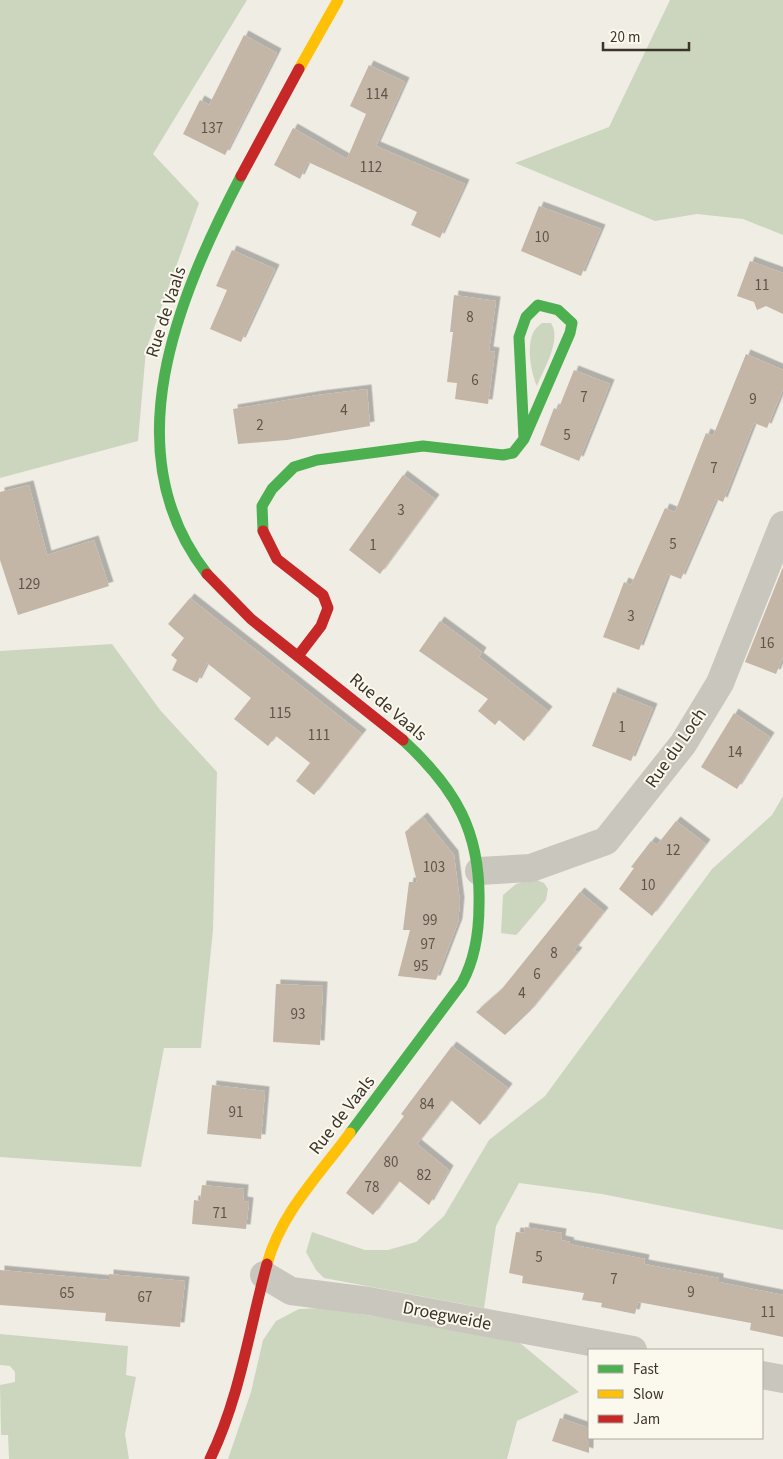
<svg xmlns="http://www.w3.org/2000/svg" width="783" height="1459" font-family="'Source Sans 3',sans-serif">
<style>
.green{fill:#ccd6bf}
.building{fill:#c4b6a6;filter:url(#shadow)}
.lines{fill:none;stroke-linecap:round;stroke-linejoin:round}
.street{stroke:#c9c6be;stroke-width:28}
.fast{stroke:#4caf50;stroke-width:11}
.slow{stroke:#ffc107;stroke-width:11}
.jam{stroke:#c62828;stroke-width:11}
.labels{text-anchor:middle;dominant-baseline:central;stroke-width:4;stroke-linejoin:round;paint-order:stroke}
.number-label{font-size:15px;fill:#5d544a}
.street-label{font-size:18px;fill:#3b342b;stroke:#fbf8ee}
</style>
<defs>
<filter id="shadow"><feDropShadow dx="4.5" dy="-4.5" stdDeviation="0" flood-color="#0004"/></filter>
</defs>
<rect width="100%" height="100%" fill="#f0ede5"/>
<g class="green">
<polygon points="0,0 247,0 153,154 199,203 146,350 138,441 0,478"/>
<polygon points="670,0 783,0 783,235 743,219 697,214 655,221 515,163 609,127"/>
<path d="M542,323H551C562,340 544,368 537,386C531,373 526,345 534,331C536,328 539,325 542,323Z"/>
<polygon points="112,644 160,710 217,772 213,930 201,1048 164,1048 141,1167 0,1157 0,651"/>
<polygon points="783,796 783,1230 602,1194 519,1183 496,1226 484,1308 324,1278 316,1270 306,1252 312,1232 365,1250 388,1250 416,1242 431,1228 444,1216 489,1140 545,1096 712,869 772,815"/>
<polygon points="534,879 544,883 548,889 546,900 519,932 516,935 501,933 503,895 516,884"/>
<polygon points="322,1308 450,1328 520,1343 579,1392 517,1421 507,1459 228,1459 251,1392 263,1340 276,1321 299,1309"/>
<polygon points="0,1334 128,1346 126,1375 136,1377 125,1434 129,1459 9,1459 8,1435 1,1435 0,1385 15,1382 15,1372 10,1366 0,1365"/>
</g>
<g class="building">
<polygon points="244,35 277,53 225,155 183,134 200,100 209,105"/>
<polygon points="369,65 405,82 376,146 465,184 440,238 411,225 417,212 308,162 300,179 274,165 293,128 347,159 366,114 350,106"/>
<polygon points="539,206 601,229 581,276 521,251"/>
<polygon points="232,250 275,269 241,342 210,329 227,290 216,286"/>
<polygon points="750,261 783,273 783,314 766,306 757,310 754,302 737,296"/>
<polygon points="454,295 496,301 489,351 495,352 488,404 455,399 457,383 447,382 453,332 450,332"/>
<polygon points="746,354 783,370 783,389 767,428 754,423 723,502 716,499 681,579 668,574 639,650 603,637 624,582 631,585 665,508 675,512 706,433 713,436"/>
<polygon points="574,370 610,384 579,461 540,445 554,408 558,410"/>
<polygon points="367,389 370,426 287,440 238,444 233,409 318,395"/>
<polygon points="403,475 435,499 380,574 349,550"/>
<polygon points="29,485 47,555 94,540 109,586 18,615 0,560 0,492"/>
<polygon points="783,567 783,657 776,674 745,662"/>
<polygon points="190,598 362,734 314,795 296,781 310,763 276,736 268,746 234,719 251,698 207,663 197,683 172,670 177,660 171,655 184,638 168,624"/>
<polygon points="440,621 482,652 479,657 548,711 524,741 499,720 495,725 478,711 488,699 419,651"/>
<polygon points="613,692 653,708 631,761 592,746"/>
<polygon points="734,713 770,737 737,789 701,767"/>
<polygon points="423,817 454,855 460,902 458,923 436,980 398,976 410,930 403,930 409,882 417,882 405,832"/>
<polygon points="676,821 706,844 652,916 619,889 634,868 631,867 651,841 657,845"/>
<polygon points="580,892 604,912 574,950 578,952 530,1011 505,1035 476,1012 501,990"/>
<polygon points="276,984 323,986 320,1045 273,1042"/>
<polygon points="452,1046 508,1088 480,1125 451,1100 417,1144 449,1170 429,1205 399,1181 373,1215 346,1193 404,1116 401,1114"/>
<polygon points="212,1085 265,1091 261,1139 207,1134"/>
<polygon points="202,1185 244,1189 243,1201 249,1202 246,1229 192,1224 194,1200 200,1201"/>
<polygon points="525,1227 562,1233 561,1240 570,1242 569,1244 645,1259 644,1264 719,1278 719,1282 783,1295 783,1337 750,1330 751,1323 638,1302 635,1314 601,1307 602,1303 582,1300 584,1293 522,1283 523,1276 509,1273 516,1232 524,1233"/>
<polygon points="0,1270 109,1280 109,1274 185,1281 180,1327 105,1321 106,1313 0,1305"/>
<polygon points="560,1418 589,1428 589,1453 552,1441"/>
</g>
<g class="lines">
<g class="street">
<polyline points="479,871 531,868 606,841 683,744 720,683 783,525"/>
<polyline points="264,1275 291,1291 369,1301 633,1350"/>
<polyline points="762,1375 783,1379"/>
</g>
<g class="fast">
<polyline points="263,531 262,506 272,489 294,467 317,460 423,446 503,455 513,453 524,439 570,333 572,323 558,310 538,305 526,317 519,337 524,439"/>
<path d="M207,574C112,452 178,297 241,176"/>
<path d="M350,1133L462,983C475,959 479,932 479,905C481,832 456,789 403,740"/>
</g>
<g class="slow">
<polyline points="299,69 338,0"/>
<path d="M267,1264C281,1213 319,1175 350,1133"/>
</g>
<g class="jam">
<polyline points="241,176 299,69"/>
<polyline points="263,531 277,559 323,595 328,608 321,626 298,656"/>
<polyline points="207,574 251,619 403,740"/>
<path d="M210,1459C240,1397 249,1330 267,1264"/>
</g>
</g>
<g class="labels">
<g class="number-label">
<text x="377" y="94">114</text>
<text x="212" y="128">137</text>
<text x="371" y="167">112</text>
<text x="542" y="237">10</text>
<text x="762" y="285">11</text>
<text x="470" y="317">8</text>
<text x="475" y="380">6</text>
<text x="584" y="397">7</text>
<text x="753" y="399">9</text>
<text x="344" y="410">4</text>
<text x="260" y="425">2</text>
<text x="567" y="435">5</text>
<text x="714" y="468">7</text>
<text x="401" y="510">3</text>
<text x="673" y="544">5</text>
<text x="373" y="545">1</text>
<text x="29" y="584">129</text>
<text x="631" y="616">3</text>
<text x="767" y="643">16</text>
<text x="280" y="713">115</text>
<text x="622" y="727">1</text>
<text x="319" y="735">111</text>
<text x="735" y="752">14</text>
<text x="673" y="850">12</text>
<text x="434" y="867">103</text>
<text x="648" y="885">10</text>
<text x="430" y="920">99</text>
<text x="428" y="944">97</text>
<text x="554" y="953">8</text>
<text x="421" y="966">95</text>
<text x="537" y="974">6</text>
<text x="522" y="993">4</text>
<text x="298" y="1014">93</text>
<text x="427" y="1104">84</text>
<text x="236" y="1112">91</text>
<text x="391" y="1162">80</text>
<text x="424" y="1175">82</text>
<text x="372" y="1187">78</text>
<text x="220" y="1213">71</text>
<text x="539" y="1257">5</text>
<text x="614" y="1279">7</text>
<text x="691" y="1292">9</text>
<text x="67" y="1293">65</text>
<text x="145" y="1297">67</text>
<text x="768" y="1312">11</text>
</g>
<g class="street-label">
<text transform="translate(166 312) rotate(-72)">Rue de Vaals</text>
<text transform="translate(388 707) rotate(40)">Rue de Vaals</text>
<text transform="translate(676 748) rotate(-55)">Rue du Loch</text>
<text transform="translate(342 1115) rotate(-52)">Rue de Vaals</text>
<text transform="translate(447 1316) rotate(11)">Droegweide</text>
</g>
</g>
<rect x="588" y="1349" width="175" height="90" fill="#fbf8ee" stroke="#aeaaa0"/>
<rect x="598" y="1365" width="25" height="8" fill="#4caf50" stroke="#aeaaa0"/>
<text x="633" y="1374" font-size="15" fill="#3b342b">Fast</text>
<rect x="598" y="1390" width="25" height="8" fill="#ffc107" stroke="#aeaaa0"/>
<text x="633" y="1399" font-size="15" fill="#3b342b">Slow</text>
<rect x="598" y="1415" width="25" height="8" fill="#c62828" stroke="#aeaaa0"/>
<text x="633" y="1424" font-size="15" fill="#3b342b">Jam</text>
<path d="M603 42v8h86v-8" fill="none" stroke="#3b342b" stroke-width="2.5"/>
<text x="610" y="42" font-size="15" fill="#3b342b" stroke="#fbf8ee" stroke-width="4" paint-order="stroke">20 m</text>
</svg>
